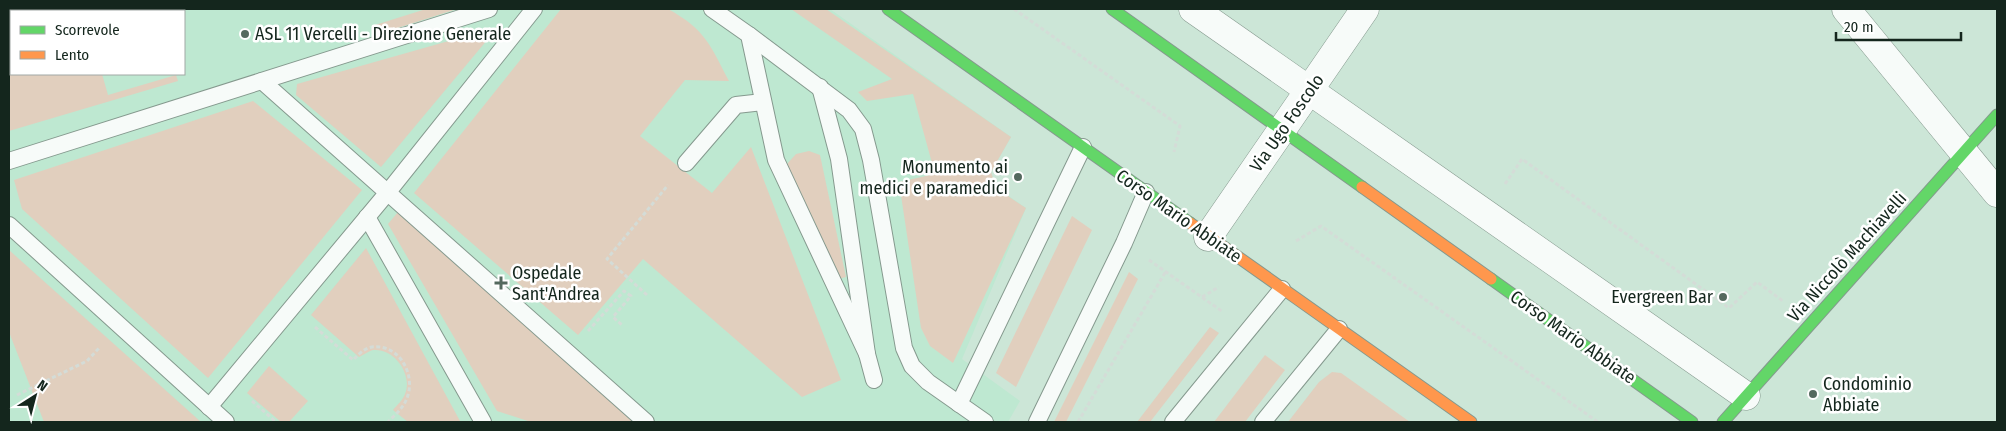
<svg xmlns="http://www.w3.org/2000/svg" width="2006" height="431" font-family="'Fira Sans Condensed',sans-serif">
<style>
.built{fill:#bee8d1;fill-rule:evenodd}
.green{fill:#e1cfbe}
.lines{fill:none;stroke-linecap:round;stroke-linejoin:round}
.lane-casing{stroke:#85998e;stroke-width:18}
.street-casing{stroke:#85998e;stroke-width:29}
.fast-casing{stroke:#85998e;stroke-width:13}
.slow-casing{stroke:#85998e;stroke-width:13}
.path{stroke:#d4dcd7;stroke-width:3;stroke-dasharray:4 2.5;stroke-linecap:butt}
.lane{stroke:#f7fbf9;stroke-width:16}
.street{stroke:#f7fbf9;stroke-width:28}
.fast{stroke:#63d668;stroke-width:11}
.slow{stroke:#ff974d;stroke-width:11}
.poi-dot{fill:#54695e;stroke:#fff;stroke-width:2}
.labels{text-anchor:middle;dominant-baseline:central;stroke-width:5;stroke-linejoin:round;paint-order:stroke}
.poi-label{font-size:18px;fill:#14261d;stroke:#fff;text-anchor:start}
.street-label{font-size:18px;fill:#14261d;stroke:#fff}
</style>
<rect width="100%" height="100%" fill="#cce6d7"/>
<path class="built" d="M9,9H830L1011,137L991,172L994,182L1000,190L1026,208L962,359L1020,401L1008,422H9ZM11,11H184V74H11Z"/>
<g class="green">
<polygon points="9,9 82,9 83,11 11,11 11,74 102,74 108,95 176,75 178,81 9,131"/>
<polygon points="426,9 457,9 379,34 375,25"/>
<path d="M561,9H668C706,30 710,45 729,81L685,80L640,136L712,193L751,147L841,380L802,397L643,259L578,335L414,193Z"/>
<path d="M791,9H826L1011,137L991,172C996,191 1010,197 1026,208L953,363L930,346L921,328L899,182L935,174L913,94L867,101L858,92L892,79Z"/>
<polygon points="498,27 381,167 296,95 297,84"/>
<polygon points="253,101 362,190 208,378 22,209 14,180"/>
<polygon points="809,151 820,155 846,277 838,279 787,164 796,154"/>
<polygon points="398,212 634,422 531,422 497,411 388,224"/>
<polygon points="1072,216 1092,230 1016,387 996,373"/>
<path d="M366,248L460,421L459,422H408L393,410C397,405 403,400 405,394C413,375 395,348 373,350C369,351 363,355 359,357L311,315Z"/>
<polygon points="9,250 201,422 44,422 9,332"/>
<polygon points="1129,272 1138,279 1066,422 1054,422"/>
<polygon points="1210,327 1219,333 1150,422 1137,422"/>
<polygon points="1265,355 1285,370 1245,422 1214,422"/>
<polygon points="269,366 308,401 289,422 281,422 247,393"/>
<polygon points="1332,372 1341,373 1410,422 1288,422 1319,382"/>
</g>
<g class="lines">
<defs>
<g id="lane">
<polyline points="712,9 749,35 776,160 867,354"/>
<polyline points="749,35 849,110 863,129 871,160 904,348 912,366 928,382 985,422"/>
<polyline points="262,81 646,422"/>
<polyline points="820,87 839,159 867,354 874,380"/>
<polyline points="9,161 489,9"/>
<polyline points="686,163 736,105 763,102"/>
<polyline points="367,217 483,422"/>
<polyline points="9,225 226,422"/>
<polyline points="959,404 1083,147"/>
<polyline points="209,407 388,192 534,9"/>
<polyline points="1037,422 1124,243 1146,192"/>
<polyline points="1173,422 1282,289"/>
<polyline points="1263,422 1339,329"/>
</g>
<g id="street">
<polyline points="1193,9 1746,396"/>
<polyline points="1846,9 1997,193"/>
<polyline points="1208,237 1365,9"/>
</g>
<g id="fast">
<polyline points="888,9 1190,223"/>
<polyline points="1112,9 1362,187"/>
<polyline points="1491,279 1692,422"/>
<polyline points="1723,422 1997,115"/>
</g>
<g id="slow">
<polyline points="1362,187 1491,279"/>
<polyline points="1190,223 1471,422"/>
</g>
</defs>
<use href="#lane" class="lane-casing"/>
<use href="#street" class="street-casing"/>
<use href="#fast" class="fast-casing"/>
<use href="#slow" class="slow-casing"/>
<g class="path">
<polyline points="1014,9 1180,126 1174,152"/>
<polyline points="1505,184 1522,159 1729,308 1757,282 1783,301"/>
<polyline points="1296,241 1321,226 1598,422"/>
<polyline points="1149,260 1223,312"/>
<polyline points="647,295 607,259 668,185"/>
<polyline points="1202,297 1219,287"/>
<path d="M315,327L353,360C358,355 364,348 372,347C400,344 416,375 407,398C404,407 395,415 388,422"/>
<polyline points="588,331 624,291 631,296 613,317 622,325"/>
<polyline points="17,395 87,361 100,347"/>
<polyline points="252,401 276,422"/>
<polyline points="1078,422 1166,271"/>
</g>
<use href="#lane" class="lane"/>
<use href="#street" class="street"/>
<use href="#fast" class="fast"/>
<use href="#slow" class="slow"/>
</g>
<g class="poi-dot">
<circle cx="245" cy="34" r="5"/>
<circle cx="1018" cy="177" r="5"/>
<path d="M498.5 275.5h5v5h5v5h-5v5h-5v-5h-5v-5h5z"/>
<circle cx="1723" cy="297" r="5"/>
<circle cx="1813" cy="394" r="5"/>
</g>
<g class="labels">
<g class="poi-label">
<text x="255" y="34">ASL 11 Vercelli - Direzione Generale</text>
<text x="1008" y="167" text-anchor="end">Monumento ai<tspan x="1008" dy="21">medici e paramedici</tspan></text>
<text x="512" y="273">Ospedale<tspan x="512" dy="21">Sant'Andrea</tspan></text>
<text x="1713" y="297" text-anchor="end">Evergreen Bar</text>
<text x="1823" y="384">Condominio<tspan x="1823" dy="21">Abbiate</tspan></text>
</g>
<g class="street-label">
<text transform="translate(1287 123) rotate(-55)">Via Ugo Foscolo</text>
<text transform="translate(1179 216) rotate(35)">Corso Mario Abbiate</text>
<text transform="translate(1847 257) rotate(-48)">Via Niccolò Machiavelli</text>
<text transform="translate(1573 337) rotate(35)">Corso Mario Abbiate</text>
</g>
</g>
<rect width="2006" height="431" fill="none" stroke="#14261d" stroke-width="20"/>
<rect x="10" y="10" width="175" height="65" fill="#ffffff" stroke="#a1a8a5"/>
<rect x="20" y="26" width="25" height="8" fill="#63d668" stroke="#a1a8a5"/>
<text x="55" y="35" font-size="15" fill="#14261d">Scorrevole</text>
<rect x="20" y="51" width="25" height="8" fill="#ff974d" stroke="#a1a8a5"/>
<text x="55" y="60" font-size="15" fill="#14261d">Lento</text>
<g transform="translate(35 396) rotate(36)" stroke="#ffffff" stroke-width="4" paint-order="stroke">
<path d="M0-4L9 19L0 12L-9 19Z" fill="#14261d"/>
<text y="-8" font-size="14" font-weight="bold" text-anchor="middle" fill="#14261d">N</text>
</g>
<path d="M1836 32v8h125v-8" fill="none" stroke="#14261d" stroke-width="2.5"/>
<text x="1844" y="32" font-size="15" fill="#14261d" stroke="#ffffff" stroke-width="4" paint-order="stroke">20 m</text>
</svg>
